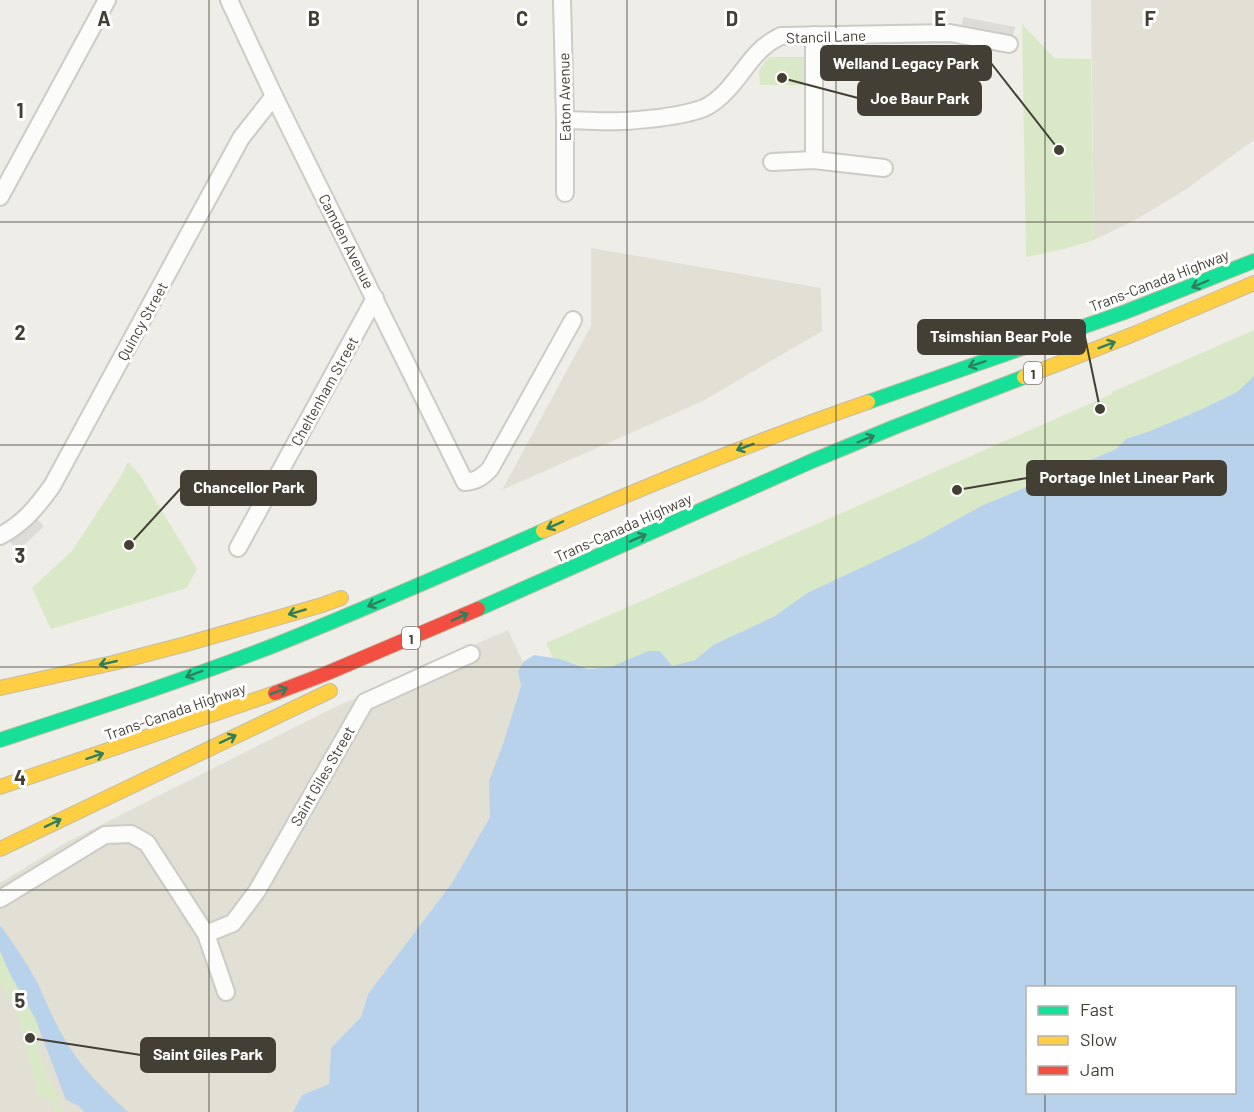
<svg xmlns="http://www.w3.org/2000/svg" width="1254" height="1112" font-family="Barlow,sans-serif">
<style>
.residential{fill:#e2dfd4}
.green{fill:#d9e9c7}
.parking{fill:#dddcd7}
.water{fill:#b8d2ec;fill-rule:evenodd}
.lines{fill:none;stroke-linecap:round;stroke-linejoin:round}
.street-casing{stroke:#cccbc5;stroke-width:20}
.fast-casing{stroke:#c5bca3;stroke-width:16}
.slow-casing{stroke:#c5bca3;stroke-width:16}
.jam-casing{stroke:#c5bca3;stroke-width:16}
.street{stroke:#fcfcfb;stroke-width:16}
.fast{stroke:#16e098;stroke-width:14}
.slow{stroke:#ffcf43;stroke-width:14}
.jam{stroke:#f24e42;stroke-width:14}
.oneway{stroke:#317f5c}
.grid{fill:none;stroke:#433f34;stroke-width:1.5;stroke-opacity:0.55}
.labels{text-anchor:middle;dominant-baseline:central;stroke-width:6;stroke-linejoin:round;paint-order:stroke}
.shield{fill:#fff;stroke:#7b7971;stroke-width:1.5}
.shield-label{font-size:14px;font-weight:bold;fill:#433f34}
.street-label{font-size:15px;fill:#433f34;stroke:#fff}
.grid-label{font-size:20px;text-anchor:middle;font-weight:bold;fill:#433f34;stroke:#fff;stroke-width:6;stroke-linejoin:round;paint-order:stroke}
.leader{fill:none;stroke:#433f34;stroke-width:2}
.callout-dot{fill:#433f34;stroke:#fff;stroke-width:2}
.callout{fill:#433f34;stroke:#433f34;stroke-width:2}
.callout-label{font-size:16px;text-anchor:middle;font-weight:bold;fill:#fff}
</style>
<rect width="100%" height="100%" fill="#eeede7"/>
<g class="residential">
<polygon points="1091,0 1254,0 1254,140 1185,190 1137,219 1094,240"/>
<polygon points="591,248 821,288 822,331 703,401 502,490 591,326"/>
<polygon points="508,630 523,662 518,671 521,686 503,744 490,781 490,817 452,883 368,994 361,1017 331,1048 329,1084 302,1095 293,1112 0,1112 0,883 67,842 331,709"/>
</g>
<g class="green">
<polygon points="1022,24 1054,58 1091,59 1094,240 1064,249 1026,257"/>
<polygon points="769,57 805,57 805,85 760,85 759,70"/>
<path d="M1254,330V376L1237,392L1200,410L1150,431L1126,439L1116,449L981,506L918,541L807,593L775,616L713,645L695,660L672,666L660,651C637,650 629,664 610,667C588,671 573,662 553,658L546,643L1112,394V392Z"/>
<polygon points="128,462 140,475 197,569 187,588 51,629 32,588 72,551 118,481"/>
<path d="M0,950L41,1028L37,1030C37,1056 47,1080 62,1102L55,1101L59,1107L66,1112H55L51,1099L38,1096L18,1015L0,983Z"/>
</g>
<g class="parking">
<polygon points="963,17 1015,27 1012,40 961,30"/>
<polygon points="36,518 44,526 18,551 10,542"/>
</g>
<g class="water">
<path d="M1254,376V1112H293L302,1095L329,1084L331,1048L361,1017L368,994L452,883L490,817L489,781L503,744L521,686L518,671L523,662L534,655L560,659L588,669L611,667L648,651H660L672,666L695,660L713,645L775,616L807,593L918,541L981,506L1116,449L1126,439L1150,431L1200,410L1237,392ZM1028,988H1234V1092H1028Z"/>
<path d="M0,925C14,944 27,963 38,984C49,1008 59,1033 74,1054C89,1076 109,1094 128,1112H84L79,1106L66,1100L35,1018L10,974L0,951Z"/>
</g>
<g class="lines">
<defs>
<g id="street">
<path d="M229,0L274,96L465,482C477,481 482,477 490,469L573,320"/>
<polyline points="562,0 565,120 565,193"/>
<path d="M565,120C584,120 602,122 621,121C633,121 646,119 658,118C673,116 689,114 704,108C713,104 722,96 729,88C747,68 755,48 781,36L950,33L1009,44"/>
<polyline points="814,160 814,35"/>
<polyline points="772,162 814,160 884,168"/>
<polyline points="0,197 107,0"/>
<path d="M0,536C24,523 36,508 52,486L241,138L274,96"/>
<polyline points="238,548 375,298"/>
<polyline points="0,899 105,835 131,834 147,843 206,934 226,992"/>
<polyline points="206,934 233,923 257,891 365,702 471,654"/>
</g>
<g id="fast">
<polyline points="868,402 1125,312 1254,261"/>
<polyline points="478,609 812,461 897,426 1024,377"/>
<path d="M0,740C92,710 185,680 275,645C365,609 454,570 543,531"/>
</g>
<g id="slow">
<polyline points="1024,377 1134,334 1254,283"/>
<path d="M543,531C650,484 758,440 868,402"/>
<polyline points="0,688 113,663 186,644 322,605 341,598"/>
<polyline points="0,787 275,693"/>
<polyline points="0,849 330,691"/>
</g>
<polyline id="jam" points="275,693 325,674 478,609"/>
</defs>
<use href="#street" class="street-casing"/>
<use href="#fast" class="fast-casing"/>
<use href="#slow" class="slow-casing"/>
<use href="#jam" class="jam-casing"/>
<use href="#street" class="street"/>
<use href="#fast" class="fast"/>
<use href="#slow" class="slow"/>
<use href="#jam" class="jam"/>
</g>
<defs><path id="oneway-shaft" d="M-6 0H5M1.5-3L5.5 0L1.5 3" fill="none" stroke-width="1.6" stroke-linecap="round" stroke-linejoin="round" transform="scale(1.5)"/></defs>
<g class="oneway">
<use href="#oneway-shaft" transform="translate(1200 284) rotate(157)"/>
<use href="#oneway-shaft" transform="translate(1107 345) rotate(-21)"/>
<use href="#oneway-shaft" transform="translate(977 364) rotate(162)"/>
<use href="#oneway-shaft" transform="translate(866 439) rotate(-22)"/>
<use href="#oneway-shaft" transform="translate(745 447) rotate(159)"/>
<use href="#oneway-shaft" transform="translate(555 525) rotate(156)"/>
<use href="#oneway-shaft" transform="translate(638 538) rotate(-24)"/>
<use href="#oneway-shaft" transform="translate(376 603) rotate(157)"/>
<use href="#oneway-shaft" transform="translate(297 612) rotate(164)"/>
<use href="#oneway-shaft" transform="translate(460 617) rotate(-24)"/>
<use href="#oneway-shaft" transform="translate(108 663) rotate(167)"/>
<use href="#oneway-shaft" transform="translate(194 674) rotate(160)"/>
<use href="#oneway-shaft" transform="translate(279 691) rotate(-21)"/>
<use href="#oneway-shaft" transform="translate(228 739) rotate(-25)"/>
<use href="#oneway-shaft" transform="translate(95 756) rotate(-18)"/>
<use href="#oneway-shaft" transform="translate(53 823) rotate(-26)"/>
</g>
<path class="grid" d="M209,0V1112M418,0V1112M627,0V1112M836,0V1112M1045,0V988M0,222H1254M0,445H1254M0,667H1254M0,890H1254M1045,1092V1112"/>
<g class="labels">
<g class="shield">
<rect x="1024" y="362" width="18" height="22" rx="4.5"/>
<rect x="402" y="627" width="18" height="22" rx="4.5"/>
</g>
<g class="shield-label">
<text x="1033" y="373">1</text>
<text x="411" y="638">1</text>
</g>
<g class="street-label">
<text transform="translate(826 36) rotate(-2)">Stancil Lane</text>
<text transform="translate(564 97) rotate(-91)">Eaton Avenue</text>
<text transform="translate(347 241) rotate(63)">Camden Avenue</text>
<text transform="translate(1159 280) rotate(-21)">Trans-Canada Highway</text>
<text transform="translate(142 321) rotate(-61)">Quincy Street</text>
<text transform="translate(324 391) rotate(-61)">Cheltenham Street</text>
<text transform="translate(623 527) rotate(-24)">Trans-Canada Highway</text>
<text transform="translate(175 711) rotate(-19)">Trans-Canada Highway</text>
<text transform="translate(322 776) rotate(-60)">Saint Giles Street</text>
</g>
</g>
<g class="grid-label">
<text x="104" y="26">A</text>
<text x="314" y="26">B</text>
<text x="522" y="26">C</text>
<text x="732" y="26">D</text>
<text x="940" y="26">E</text>
<text x="1150" y="26">F</text>
<text x="20" y="118">1</text>
<text x="20" y="340">2</text>
<text x="20" y="563">3</text>
<text x="20" y="785">4</text>
<text x="20" y="1008">5</text>
</g>
<path class="leader" d="M1059 150L991 63M782 78L858 98M1100 409L1085 337M957 490L1027 478M129 545L181 488M30 1038L141 1055"/>
<g class="callout-dot">
<circle cx="1059" cy="150" r="6"/>
<circle cx="782" cy="78" r="6"/>
<circle cx="1100" cy="409" r="6"/>
<circle cx="957" cy="490" r="6"/>
<circle cx="129" cy="545" r="6"/>
<circle cx="30" cy="1038" r="6"/>
</g>
<g class="callout">
<rect x="821" y="46" width="170" height="34" rx="6"/>
<rect x="858" y="81" width="123" height="34" rx="6"/>
<rect x="918" y="320" width="167" height="34" rx="6"/>
<rect x="1027" y="461" width="199" height="34" rx="6"/>
<rect x="181" y="471" width="135" height="34" rx="6"/>
<rect x="141" y="1038" width="134" height="34" rx="6"/>
</g>
<g class="callout-label">
<text x="906" y="69">Welland Legacy Park</text>
<text x="920" y="104">Joe Baur Park</text>
<text x="1001" y="342">Tsimshian Bear Pole</text>
<text x="1127" y="483">Portage Inlet Linear Park</text>
<text x="249" y="493">Chancellor Park</text>
<text x="208" y="1060">Saint Giles Park</text>
</g>
<rect x="1026" y="986" width="210" height="108" fill="#ffffff" stroke="#b4b2ae" stroke-width="1.5"/>
<rect x="1038" y="1006" width="30" height="9" fill="#16e098" stroke="#b4b2ae" stroke-width="1.5"/>
<text x="1080" y="1016" font-size="18" fill="#433f34">Fast</text>
<rect x="1038" y="1036" width="30" height="9" fill="#ffcf43" stroke="#b4b2ae" stroke-width="1.5"/>
<text x="1080" y="1046" font-size="18" fill="#433f34">Slow</text>
<rect x="1038" y="1066" width="30" height="9" fill="#f24e42" stroke="#b4b2ae" stroke-width="1.5"/>
<text x="1080" y="1076" font-size="18" fill="#433f34">Jam</text>
</svg>
